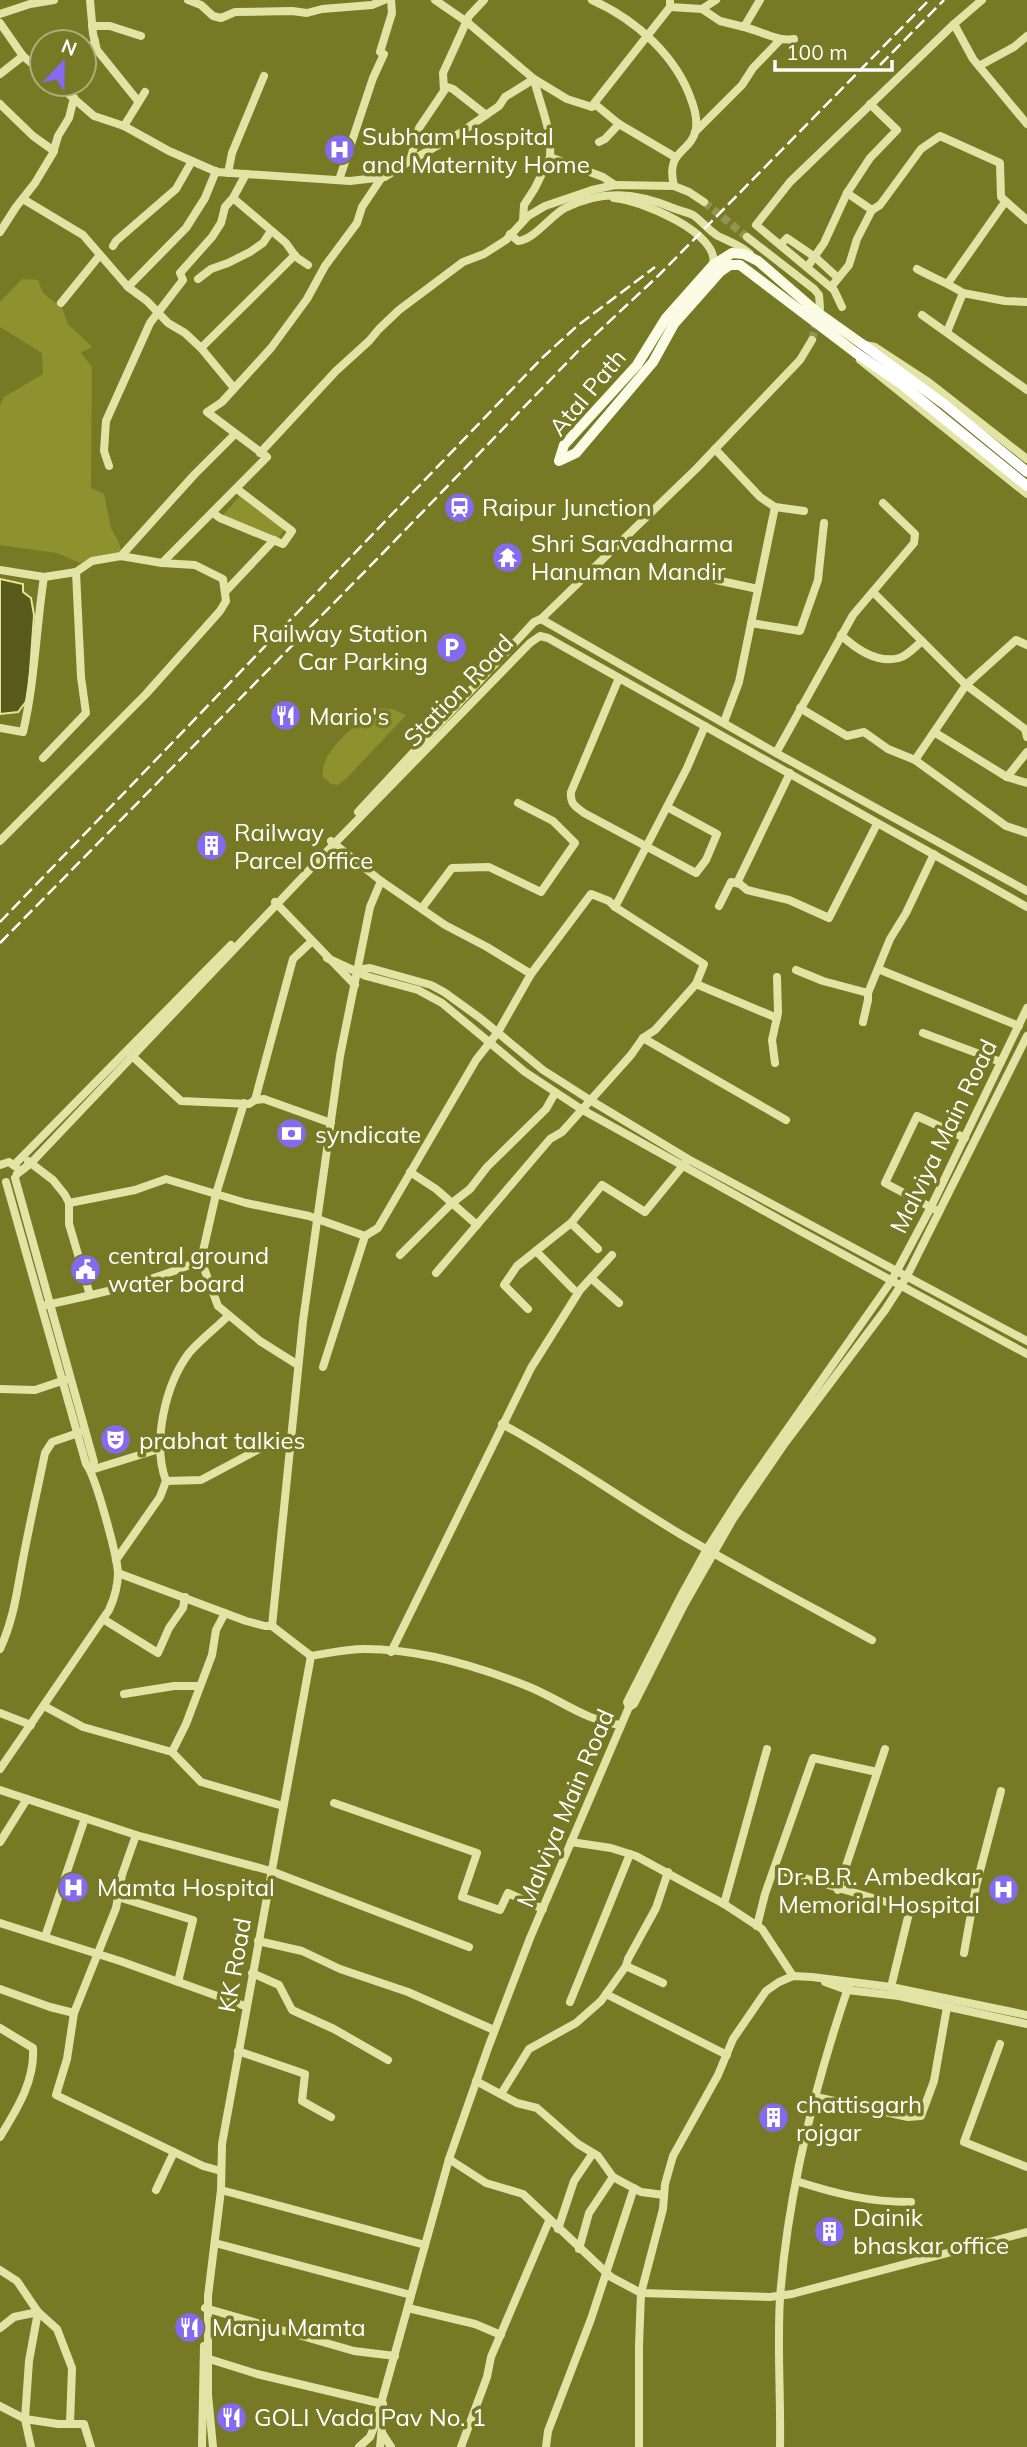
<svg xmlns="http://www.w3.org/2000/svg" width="1027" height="2447" font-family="Mulish,sans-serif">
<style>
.green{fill:#8e912e}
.water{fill:#575a18;stroke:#e4e59a;stroke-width:2}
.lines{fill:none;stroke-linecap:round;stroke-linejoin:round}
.minor-tunnel{stroke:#919550;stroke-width:8;stroke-dasharray:8 4;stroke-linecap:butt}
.minor{stroke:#e2e4a6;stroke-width:8}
.major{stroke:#fafce6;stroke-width:10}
.highway{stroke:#fff;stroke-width:10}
.rail{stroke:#fff;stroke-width:2.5;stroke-dasharray:12 5;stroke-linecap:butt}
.labels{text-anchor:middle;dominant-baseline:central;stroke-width:7;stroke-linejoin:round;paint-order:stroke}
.poi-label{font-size:24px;fill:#fff;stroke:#767a24;text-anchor:start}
.street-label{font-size:24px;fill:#fff;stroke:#767a24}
</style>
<rect width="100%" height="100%" fill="#767a24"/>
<g class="green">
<polygon points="22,279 38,280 43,293 62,308 68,324 92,347 81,353 92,367 91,488 104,494 111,528 120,545 121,556 91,558 80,563 57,553 0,545 0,405 4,397 43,374 42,353 0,327 0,302"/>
<polygon points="241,495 285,528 279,538 222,516"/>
<path d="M377,708L392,709L406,715L347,778L338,785L331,784L323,777C319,751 358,723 377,708Z"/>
</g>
<polygon class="water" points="0,579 23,584 23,592 31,598 34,615 28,699 18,712 0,714"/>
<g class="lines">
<g class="minor-tunnel">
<polyline points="704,202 747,237"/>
<polyline points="812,340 817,319"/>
</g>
<g class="minor">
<polyline points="90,0 93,34 97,50 138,101"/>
<polyline points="188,0 201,5 213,16 221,18 235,12 292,11 307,13 322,9 372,5 384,0"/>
<polyline points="435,0 467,22 534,79 567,99 592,107 596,105 619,124 605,139 599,142"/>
<path d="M592,0C635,19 677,56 692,102C695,110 697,120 696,129C691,154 665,149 674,186L689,192L704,202"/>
<polyline points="670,7 702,9 716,0"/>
<polyline points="702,9 720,21 744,27 760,0"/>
<polyline points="0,14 30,4 54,0"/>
<polyline points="0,23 23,56 42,72"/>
<polyline points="954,24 973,59 1027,124"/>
<polyline points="92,26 110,26 141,36"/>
<path d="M744,27C760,31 779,42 794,39"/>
<polyline points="84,59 95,41"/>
<polyline points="979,66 1014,47 1027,36"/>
<polyline points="0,74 23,56"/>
<polyline points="57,84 94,116 124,126 169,151 217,172 350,181 385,177 410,161 419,128 444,91 443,73 469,16 484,0"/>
<polyline points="444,86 453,89 486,115"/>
<polyline points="69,94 75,84"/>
<polyline points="0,104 33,136 54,151"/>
<polyline points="870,104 897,130 870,158 847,193 872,210 880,205 921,149 940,136 1000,163 1001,197 1027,220"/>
<polyline points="592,106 670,7 670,0"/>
<polyline points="619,124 675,157"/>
<polyline points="124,126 145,92"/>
<polyline points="695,132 742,85 753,68 780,40"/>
<path d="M410,161L460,133L499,106L505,97L534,79C540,106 552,128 550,157L603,177L615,185"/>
<polyline points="228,173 232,153 264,76"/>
<polyline points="339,180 373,78 384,54 380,52 392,13 391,0"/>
<polyline points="233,198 286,243 296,257 308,265"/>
<path d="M614,198C640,200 721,233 713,265"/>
<polyline points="23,199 83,235 128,287 147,301 168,323 185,333 201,348 234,388"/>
<polyline points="523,221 524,205 535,188 550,157"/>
<polyline points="0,232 16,207 35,183 53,153 58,136 69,118 74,98"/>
<path d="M510,234L518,241C535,239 550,216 565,208C602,189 637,193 673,208C680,211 687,212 693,215C702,221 709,231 718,236C730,242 740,245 750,254"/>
<polyline points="747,237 814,289 819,295 820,308"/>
<polyline points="781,244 787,238 815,257 838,278"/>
<polyline points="113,246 116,241 176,189 192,161"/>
<polyline points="808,266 824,243 847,193"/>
<path d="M917,269C933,278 948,283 963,293L947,332"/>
<polyline points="198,279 211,269 228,263 250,252 263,243 271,231"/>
<polyline points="948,283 1005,202"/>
<polyline points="128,287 186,228 205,198 216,171"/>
<polyline points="831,287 849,265 857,239 872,210"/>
<polyline points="963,293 1005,301 1027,302"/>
<polyline points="61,303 100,255"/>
<polyline points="842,307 834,290 756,225 790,182 954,24 982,0"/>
<polyline points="922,315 1027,390"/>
<polyline points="865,345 875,347 927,381 1027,459"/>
<polyline points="201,348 295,255"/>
<polyline points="860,360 1027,494"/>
<polyline points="715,449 760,497 775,507 804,511"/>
<polyline points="260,453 336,371 369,341 379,329 399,310 463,262 484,254 506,240 528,216 545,206 592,190 615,185 674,186"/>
<polyline points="109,466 104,451 106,421 150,323 183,280 180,273 212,237 221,223 225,207 233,198 246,174"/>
<polyline points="213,513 220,518 283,544 292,531 237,489"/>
<polyline points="121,556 194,475 235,434"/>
<polyline points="162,563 267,457 207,412 222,402 271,348 307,299 325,266 357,223 362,207 382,177"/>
<polyline points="0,570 44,577 76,572 92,561 121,556 162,563 195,565 223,579 226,601 220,611 146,694 0,841"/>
<polyline points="695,573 716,580 758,589"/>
<polyline points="225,592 274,540"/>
<polyline points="873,592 966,685 1025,729 1027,737"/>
<polyline points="541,619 776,753 1027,891"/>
<polyline points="751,623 800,631 818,580 824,523"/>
<path d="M841,635C856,649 877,664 899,658C907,656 915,647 922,641"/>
<path d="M619,678L571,792C570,804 575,806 584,813L696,873L706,860L717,834L667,807"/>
<polyline points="800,708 847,736 864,732 888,749 915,760 966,685 1016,640 1027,645"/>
<polyline points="724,722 739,682 775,507"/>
<path d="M0,728L23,732C35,682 36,628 44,577"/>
<polyline points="934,732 1007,777 1027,752"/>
<polyline points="776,753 853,615 914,543 915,534 883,503"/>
<polyline points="43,758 86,713 81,677 76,572"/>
<polyline points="915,760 1006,826 1027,833"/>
<polyline points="1007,777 1027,783"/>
<polyline points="358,812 534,622 541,619 696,469 800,360 812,340"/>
<polyline points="331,841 381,881 445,925 487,947 531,974"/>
<polyline points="737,883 790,773"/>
<polyline points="275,902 355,985"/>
<polyline points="719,906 731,882 740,884 747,890 789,900 829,918 877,824"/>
<polyline points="615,907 687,768 705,726"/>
<polyline points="422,908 452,868 489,867 541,892 575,843 553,821 518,803"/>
<polyline points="327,958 366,976 418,990 442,1003 525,1072 581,1109 802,1232 1027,1354"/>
<polyline points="878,969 1019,1026"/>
<polyline points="357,970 370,968 431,985 444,992 480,1018 543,1070 590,1100 688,1159 1027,1341"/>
<polyline points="796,970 823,981 868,993"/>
<polyline points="863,1022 868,1000 868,993 890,939 906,913 934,854"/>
<polyline points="923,1033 1001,1062"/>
<polyline points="643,1038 786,1120"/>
<polyline points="130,1054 181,1101 249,1104 255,1100 293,959 311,942"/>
<polyline points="775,1063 772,1040 778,1013 777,977"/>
<polyline points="255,1100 264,1099 331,1123"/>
<polyline points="244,1103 216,1194 201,1260 218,1306 260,1341 298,1365"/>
<polyline points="28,1161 53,1180 65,1195 69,1203 69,1224 90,1295"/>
<polyline points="0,1165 9,1162 16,1167"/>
<polyline points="14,1165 231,945"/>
<polyline points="410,1172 436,1189 477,1225"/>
<polyline points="17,1174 31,1163 334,844 530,643 540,636 548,638 1027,907"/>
<polyline points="15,1178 94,1462 91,1470"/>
<polyline points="69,1203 135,1190 166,1179 246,1203 309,1216 365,1236 378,1228 476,1060 498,1032 531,974 591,894 609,901 615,907 704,964 696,984"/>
<polyline points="934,1209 885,1183 917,1116 965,1138"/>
<polyline points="571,1223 598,1249"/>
<polyline points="536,1251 573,1289"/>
<polyline points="400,1255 452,1203 470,1189 487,1167 546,1109 555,1093"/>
<polyline points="436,1273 550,1139 562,1132 631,1055 643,1038 655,1030 696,984 777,1018"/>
<polyline points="591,1278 619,1303"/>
<path d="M46,1305C98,1294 152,1282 201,1260"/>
<polyline points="528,1309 504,1285 517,1266 571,1223 602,1185 645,1212 686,1162"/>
<path d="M228,1316C216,1328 200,1340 189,1353C165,1385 152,1443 166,1481L201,1480L261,1448L290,1445"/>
<polyline points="323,1367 365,1236"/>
<polyline points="0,1389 35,1390 65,1380"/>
<path d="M502,1424C563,1457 620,1498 680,1534C743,1571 808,1605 872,1640"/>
<polyline points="91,1470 159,1449"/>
<polyline points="116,1560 160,1497 166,1481"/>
<path d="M118,1573L246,1621L265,1626H272L311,1656C329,1653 347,1649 365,1649C419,1649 477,1666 527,1686C558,1698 587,1722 621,1725"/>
<polyline points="225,1613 216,1630 212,1655 186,1724 172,1752 201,1782 283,1806"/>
<polyline points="103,1619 158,1653 169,1628 183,1608 185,1597"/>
<polyline points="272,1626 303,1321 340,1056 370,907 381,881"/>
<path d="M0,1649C12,1623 16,1599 21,1570C28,1531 37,1492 45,1453L52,1442L81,1432"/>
<polyline points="391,1652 531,1368 580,1290 612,1255"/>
<polyline points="124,1694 174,1686 200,1686"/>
<polyline points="44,1706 83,1727 172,1752"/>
<polyline points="629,1707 627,1702 680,1598 707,1549 744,1491 892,1280 931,1207 1027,1008"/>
<polyline points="0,1713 31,1725"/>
<path d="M0,1769L109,1610C114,1599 118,1586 118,1573C117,1556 96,1476 86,1464L6,1182"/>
<polyline points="0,1790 136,1835 271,1871 469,1947"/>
<polyline points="334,1803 477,1853 462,1897 500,1910 508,1893 543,1909"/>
<polyline points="136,1835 122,1875 116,1908 74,2013 67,2059 56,2095 203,2166 221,2171"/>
<polyline points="0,1842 27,1799"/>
<polyline points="571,1842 611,1848 636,1856 724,1904 762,1929 793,1976"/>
<polyline points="774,1869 910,1909 891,1987"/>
<polyline points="838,1890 885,1749"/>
<polyline points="118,1897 193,1920 178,1982"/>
<polyline points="724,1904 767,1749"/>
<polyline points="0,1923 120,1961 245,2006"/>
<polyline points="757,1926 765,1894 813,1758 877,1772"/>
<polyline points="45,1937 85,1818"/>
<polyline points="258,1941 302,1951 340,1969 408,1992 494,2030"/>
<polyline points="964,1953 976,1886 1001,1791"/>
<polyline points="252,1973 279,1985 292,2010 334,2029 388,2060"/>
<polyline points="825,1982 847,1990 899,1996 1027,2024"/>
<polyline points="663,1983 626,1966 628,1959 656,1908 668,1872"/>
<polyline points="0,1989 50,2007 74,2013"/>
<polyline points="606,1994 727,2055"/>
<polyline points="570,2002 630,1854"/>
<path d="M0,2028L33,2048C35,2081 17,2109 0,2137"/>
<polyline points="1000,2044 964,2142 1027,2167"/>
<polyline points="238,2051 305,2074 302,2101 331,2117"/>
<polyline points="476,2081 517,2103 537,2108 578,2144 598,2156 613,2177 641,2192 664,2195"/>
<polyline points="501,2094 529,2049 576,2023 601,2001 626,1966"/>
<polyline points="816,2097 908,2117 921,2116 934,2081 947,2007"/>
<polyline points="449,2159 486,2183 523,2194 611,2277 641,2293 770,2297 792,2294 1027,2232"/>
<path d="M796,2181C837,2194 868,2202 911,2202"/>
<polyline points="156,2190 174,2152"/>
<polyline points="221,2190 425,2245"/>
<polyline points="558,2229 574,2181 593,2153"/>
<polyline points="215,2243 411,2295"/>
<polyline points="579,2249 589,2213 613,2177"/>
<polyline points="0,2270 17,2281 38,2312 57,2329 72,2368 70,2424"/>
<polyline points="205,2308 354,2351 395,2356"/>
<polyline points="408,2308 475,2324 501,2335"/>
<polyline points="0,2328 14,2317 38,2312 29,2361 25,2419 31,2447"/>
<polyline points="206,2358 257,2374 383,2404"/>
<polyline points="0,2406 25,2419 58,2424 84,2424 91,2447"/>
<polyline points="382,2433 391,2447"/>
<polyline points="202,2447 204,2346"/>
<polyline points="213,2447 208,2395 208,2296 221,2190 222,2144 311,1656"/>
<polyline points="359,2447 370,2437 375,2425 449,2159 488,2048 530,1938 629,1707 634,1704 684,1605 733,1519 785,1443 885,1310 907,1276 1027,1036"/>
<polyline points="380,2447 384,2408"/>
<polyline points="461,2447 487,2377 491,2357 549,2221"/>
<polyline points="546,2447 548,2431 591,2319 634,2188"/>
<polyline points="639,2447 639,2346 641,2293 663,2209 665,2184 673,2156 718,2075 733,2039 766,1991 779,1982 793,1976 812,1977 891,1987 1027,2015"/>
<path d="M780,2447C781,2398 777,2347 780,2298C788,2191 815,2084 850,1982"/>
</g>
<polyline class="major" points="856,353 748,271 740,265 730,265 720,272 674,324 653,362 576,453 559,461 564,445 637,365 666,318 713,265 732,253 744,254 758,261 817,312 862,344"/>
<g class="highway">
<polyline points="862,344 944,404 1027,472"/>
<polyline points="856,353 900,383 1027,486"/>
</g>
<g class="rail">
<polyline points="880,65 944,0"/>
<polyline points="0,922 542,358 577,326 655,267"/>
<polyline points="0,943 380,556 582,347 659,275 929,0"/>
</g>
</g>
<defs>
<symbol id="hospital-disc" viewBox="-11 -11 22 22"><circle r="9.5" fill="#836aef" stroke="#767a24"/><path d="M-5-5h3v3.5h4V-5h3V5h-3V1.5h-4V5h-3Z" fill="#fff"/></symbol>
<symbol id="station-disc" viewBox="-11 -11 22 22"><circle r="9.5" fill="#836aef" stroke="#767a24"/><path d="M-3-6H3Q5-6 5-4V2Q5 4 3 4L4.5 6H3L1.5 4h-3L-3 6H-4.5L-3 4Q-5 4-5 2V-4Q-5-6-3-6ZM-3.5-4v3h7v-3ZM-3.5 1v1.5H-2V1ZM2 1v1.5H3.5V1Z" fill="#fff"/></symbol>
<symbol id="temple-disc" viewBox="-11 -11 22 22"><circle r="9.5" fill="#836aef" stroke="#767a24"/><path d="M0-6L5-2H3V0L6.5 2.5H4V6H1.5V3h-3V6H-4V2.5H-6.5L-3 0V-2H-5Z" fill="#fff"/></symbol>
<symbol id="parking-disc" viewBox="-11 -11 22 22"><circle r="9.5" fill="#836aef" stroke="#767a24"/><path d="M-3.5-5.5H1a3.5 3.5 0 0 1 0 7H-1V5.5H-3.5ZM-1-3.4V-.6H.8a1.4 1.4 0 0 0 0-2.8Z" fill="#fff"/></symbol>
<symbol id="restaurant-disc" viewBox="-11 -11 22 22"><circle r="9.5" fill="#836aef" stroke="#767a24"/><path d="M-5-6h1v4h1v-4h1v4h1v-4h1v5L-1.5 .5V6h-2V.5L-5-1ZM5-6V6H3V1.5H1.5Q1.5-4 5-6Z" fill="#fff"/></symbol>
<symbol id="building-disc" viewBox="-11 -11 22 22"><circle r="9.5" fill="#836aef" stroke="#767a24"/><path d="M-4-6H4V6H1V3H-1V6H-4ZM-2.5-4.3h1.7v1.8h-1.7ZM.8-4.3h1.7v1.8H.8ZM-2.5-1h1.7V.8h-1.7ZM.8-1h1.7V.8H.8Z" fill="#fff"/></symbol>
<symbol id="bank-disc" viewBox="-11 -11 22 22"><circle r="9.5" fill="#836aef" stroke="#767a24"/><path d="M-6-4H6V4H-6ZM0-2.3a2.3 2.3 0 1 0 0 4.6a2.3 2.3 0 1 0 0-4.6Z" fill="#fff"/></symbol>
<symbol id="civic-disc" viewBox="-11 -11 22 22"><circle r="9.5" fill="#836aef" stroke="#767a24"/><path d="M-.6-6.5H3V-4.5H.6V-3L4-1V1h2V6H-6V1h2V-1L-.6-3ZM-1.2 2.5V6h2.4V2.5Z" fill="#fff"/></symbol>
<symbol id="theatre-disc" viewBox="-11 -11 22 22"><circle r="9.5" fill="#836aef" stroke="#767a24"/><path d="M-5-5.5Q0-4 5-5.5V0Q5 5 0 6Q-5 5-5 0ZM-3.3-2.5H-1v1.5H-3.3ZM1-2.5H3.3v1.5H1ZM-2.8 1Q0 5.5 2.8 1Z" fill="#fff"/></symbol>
</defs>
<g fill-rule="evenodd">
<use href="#hospital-disc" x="322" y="132" width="35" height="35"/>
<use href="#station-disc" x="442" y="490" width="35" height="35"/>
<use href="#temple-disc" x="490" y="540" width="35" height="35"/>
<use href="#parking-disc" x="434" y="630" width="35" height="35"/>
<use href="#restaurant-disc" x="268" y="698" width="35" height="35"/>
<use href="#building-disc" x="194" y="828" width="35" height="35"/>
<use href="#bank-disc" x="274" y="1116" width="35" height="35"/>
<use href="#civic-disc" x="68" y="1252" width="35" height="35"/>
<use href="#theatre-disc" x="98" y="1422" width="35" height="35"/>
<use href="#hospital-disc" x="56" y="1870" width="35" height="35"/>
<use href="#hospital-disc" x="986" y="1872" width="35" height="35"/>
<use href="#building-disc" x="756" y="2100" width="35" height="35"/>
<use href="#building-disc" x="812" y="2214" width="35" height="35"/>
<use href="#restaurant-disc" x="172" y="2310" width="35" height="35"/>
<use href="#restaurant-disc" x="214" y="2400" width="35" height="35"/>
</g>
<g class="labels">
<g class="poi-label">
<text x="362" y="136">Subham Hospital<tspan x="362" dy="28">and Maternity Home</tspan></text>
<text x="482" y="507">Raipur Junction</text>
<text x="531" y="543">Shri Sarvadharma<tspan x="531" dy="28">Hanuman Mandir</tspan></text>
<text x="428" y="633" text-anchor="end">Railway Station<tspan x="428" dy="28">Car Parking</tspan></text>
<text x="309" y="716">Mario's</text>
<text x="234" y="832">Railway<tspan x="234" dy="28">Parcel Office</tspan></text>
<text x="315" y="1134">syndicate</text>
<text x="108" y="1255">central ground<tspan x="108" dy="28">water board</tspan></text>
<text x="139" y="1440">prabhat talkies</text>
<text x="980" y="1876" text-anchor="end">Dr. B.R. Ambedkar<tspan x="980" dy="28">Memorial Hospital</tspan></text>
<text x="97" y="1887">Mamta Hospital</text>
<text x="796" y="2104">chattisgarh<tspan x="796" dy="28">rojgar</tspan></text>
<text x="853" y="2217">Dainik<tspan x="853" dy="28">bhaskar office</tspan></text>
<text x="212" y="2327">Manju Mamta</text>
<text x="254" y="2417">GOLI Vada Pav No. 1</text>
</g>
<g class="street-label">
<text transform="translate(587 392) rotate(-50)">Atal Path</text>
<text transform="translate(458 690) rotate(-46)">Station Road</text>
<text transform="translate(943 1136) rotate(-64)">Malviya Main Road</text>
<text transform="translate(565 1808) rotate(-67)">Malviya Main Road</text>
<text transform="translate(234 1965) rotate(-80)">KK Road</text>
</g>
</g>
<g transform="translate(63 63) rotate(22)"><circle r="33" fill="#767a24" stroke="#adaf7c" stroke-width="2"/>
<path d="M0-5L12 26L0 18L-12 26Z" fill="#836aef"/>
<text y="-10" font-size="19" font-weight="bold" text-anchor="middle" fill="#ffffff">N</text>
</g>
<path d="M775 60v10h117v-10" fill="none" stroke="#ffffff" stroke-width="3.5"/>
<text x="786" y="60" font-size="21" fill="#ffffff" stroke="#767a24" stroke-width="5" paint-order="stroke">100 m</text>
</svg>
